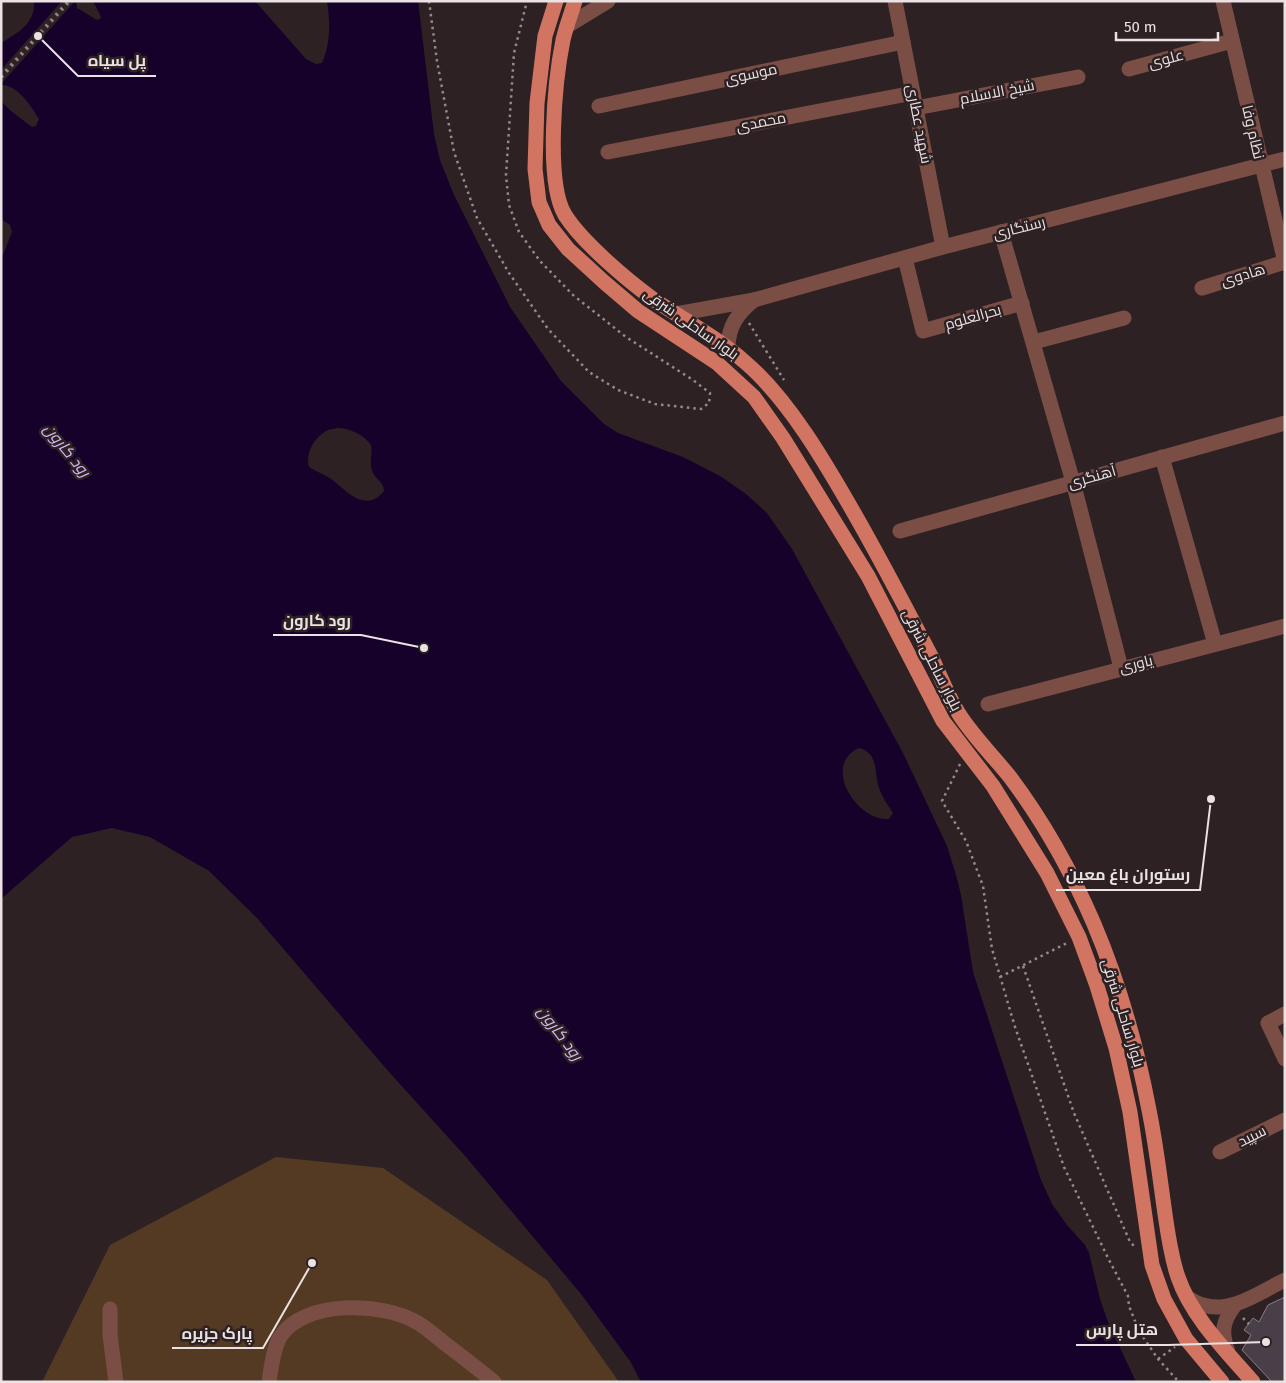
<svg xmlns="http://www.w3.org/2000/svg" width="1286" height="1383" font-family="'Fira Sans',Cairo,sans-serif">
<style>
.green{fill:#543a22}
.water{fill:#16012a;fill-rule:evenodd}
.pier{fill:#2d2124}
.building{fill:#493f48;stroke:#887c86}
.lines{fill:none;stroke-linecap:round;stroke-linejoin:round}
.path{stroke:#948a8c;stroke-width:2.5;stroke-dasharray:2.5 4;stroke-linecap:butt}
.minor{stroke:#7b4e45;stroke-width:15}
.major{stroke:#d17562;stroke-width:15}
.rail{stroke:#8f8587;stroke-width:4;stroke-dasharray:2.5 5;stroke-linecap:butt}
.labels{text-anchor:middle;dominant-baseline:central;stroke-width:5;stroke-linejoin:round;paint-order:stroke}
.street-label{font-size:15px;fill:#eae2e3;stroke:#2d2124}
.water-label{font-size:16px;font-style:italic;fill:#d2baf8;stroke:#2d2124}
.leader{fill:none;stroke:#eae2e3;stroke-width:2}
.callout-dot{fill:#eae2e3;stroke:#2d2124;stroke-width:2}
.callout-label{font-size:16px;text-anchor:middle;font-weight:bold;fill:#eae2e3;stroke:#2d2124;stroke-width:5;stroke-linejoin:round;paint-order:stroke}
</style>
<rect width="100%" height="100%" fill="#2d2124"/>
<polygon class="green" points="276,1157 383,1168 547,1280 619,1382 42,1382 110,1245"/>
<path class="water" d="M34,1H76L77,8L97,20L100,19L101,17L93,1H255L306,59L316,64L322,63C331,43 330,22 327,1H418L434,134L440,160L454,195L510,307L561,381L604,424L618,433L683,457L720,476L746,494L767,513L792,549L903,753L947,846L956,875L961,895L973,972L1041,1180L1052,1204L1067,1225L1085,1245L1089,1253L1100,1299L1108,1322L1136,1382H641L630,1361L581,1294L466,1157L389,1072L257,918L209,871L150,837L112,828L72,837L1,899V260L12,232L10,225L1,219V101L11,111L32,127L36,126L39,119C31,106 18,85 1,85V43C18,33 36,23 34,1ZM338,428C351,429 363,434 371,445C373,453 369,462 372,470C374,479 384,481 384,491C367,513 348,493 334,481C326,475 317,472 309,467C305,454 314,438 326,431C329,429 334,429 338,428ZM859,748C879,753 874,773 879,788C882,797 888,805 893,813L889,819C857,822 821,765 859,748Z"/>
<polygon class="pier" points="62,1 75,1 1,84 1,70"/>
<polygon class="building" points="1285,1297 1285,1382 1272,1382 1242,1350 1251,1335 1244,1330 1253,1318 1259,1322 1268,1305"/>
<g class="lines">
<g class="path">
<polyline points="429,1 437,61 454,152 477,218 509,273 548,329 589,372 618,390 655,404 701,409 709,403 710,393 693,380 626,337 573,295 540,261 519,232 509,205 506,175 514,53 527,1"/>
<polyline points="749,323 784,380"/>
<polyline points="960,764 942,801 966,841 983,886 992,949 1015,1027 1064,1167 1109,1260 1128,1296 1129,1306 1139,1331 1158,1359 1179,1382"/>
<polyline points="1023,966 1074,1113 1130,1242 1134,1246"/>
<polyline points="1000,977 1067,943"/>
<polyline points="1243,1318 1249,1324"/>
<polyline points="1158,1359 1175,1347"/>
</g>
<g class="minor">
<polyline points="895,1 943,247"/>
<polyline points="1223,1 1285,262"/>
<polyline points="567,26 608,1"/>
<polyline points="1129,69 1232,41"/>
<polyline points="599,106 903,42"/>
<polyline points="916,108 1078,77"/>
<polyline points="608,152 913,93"/>
<polyline points="1001,232 1073,482 1121,668"/>
<polyline points="905,258 923,331 1022,303"/>
<polyline points="1202,288 1285,262"/>
<polyline points="676,314 754,300 943,247 1285,159"/>
<polyline points="1034,342 1124,318"/>
<path d="M728,348C728,326 738,313 754,300"/>
<polyline points="1162,457 1215,644"/>
<polyline points="900,531 1285,423"/>
<polyline points="988,704 1285,626"/>
<polyline points="1285,1014 1268,1023 1285,1059"/>
<polyline points="1220,1152 1285,1120"/>
<path d="M1188,1298C1193,1301 1198,1304 1203,1305C1231,1314 1260,1292 1285,1280"/>
<polyline points="110,1309 110,1335 116,1382"/>
<path d="M1228,1352C1221,1332 1222,1322 1235,1305"/>
<path d="M269,1382C271,1368 273,1350 280,1337C304,1299 384,1302 418,1323C427,1328 435,1336 443,1342C460,1355 477,1368 494,1382"/>
</g>
<g class="major">
<polyline points="556,1 545,36 537,103 535,169 539,202 549,225 568,249 604,282 638,311 717,363 754,397 783,438 868,576 943,721 993,786 1047,873 1079,937 1097,986 1116,1048 1130,1112 1152,1265 1164,1299 1186,1339 1222,1382"/>
<path d="M575,1C571,14 566,27 563,40C555,79 545,182 565,215C582,242 627,280 653,299C684,320 718,338 746,363C789,400 826,464 854,513C881,560 906,608 931,656C940,675 948,696 959,714C973,736 993,756 1010,777C1043,821 1072,873 1094,924C1119,983 1137,1047 1149,1110C1156,1144 1160,1179 1165,1214C1168,1235 1171,1257 1178,1277C1191,1316 1227,1352 1253,1382"/>
</g>
<polyline class="rail" points="1,77 69,1"/>
</g>
<g class="labels">
<g class="street-label">
<text transform="translate(1166 59) rotate(-15)">علوی</text>
<text transform="translate(751 74) rotate(-12)">موسوی</text>
<text transform="translate(997 92) rotate(-11)">شیخ الاسلام</text>
<text transform="translate(761 122) rotate(-11)">محمدی</text>
<text transform="translate(919 124) rotate(79)">شهید عطاری</text>
<text transform="translate(1253 132) rotate(77)">نظام وفا</text>
<text transform="translate(1019 228) rotate(-14)">رستگاری</text>
<text transform="translate(1243 275) rotate(-17)">هادوی</text>
<text transform="translate(973 317) rotate(-16)">بحرالعلوم</text>
<text transform="translate(691 324) rotate(35)">بلوار ساحلی شرقی</text>
<text transform="translate(1092 477) rotate(-16)">آهنگری</text>
<text transform="translate(932 660) rotate(63)">بلوار ساحلی شرقی</text>
<text transform="translate(1136 664) rotate(-14)">یاوری</text>
<text transform="translate(1123 1013) rotate(73)">بلوار ساحلی شرقی</text>
<text transform="translate(1252 1136) rotate(-27)">سپید</text>
</g>
<g class="water-label">
<text transform="translate(67 450) rotate(51)">رود کارون</text>
<text transform="translate(560 1033) rotate(53)">رود کارون</text>
</g>
</g>
<path class="leader" d="M38 36L78 76H156M424 648L361 635H273M1211 799L1200 890H1056M1266 1342L1168 1345H1076M312 1263L263 1348H172"/>
<g class="callout-dot">
<circle cx="38" cy="36" r="5"/>
<circle cx="424" cy="648" r="5"/>
<circle cx="1211" cy="799" r="5"/>
<circle cx="1266" cy="1342" r="5"/>
<circle cx="312" cy="1263" r="5"/>
</g>
<g class="callout-label">
<text x="117" y="66">پل سیاه</text>
<text x="317" y="626">رود کارون</text>
<text x="1128" y="880">رستوران باغ معین</text>
<text x="1122" y="1335">هتل پارس</text>
<text x="217" y="1339">پارک جزیره</text>
</g>
<rect width="1286" height="1383" fill="none" stroke="#eae2e3" stroke-width="5"/>
<path d="M1116 32v8h102v-8" fill="none" stroke="#eae2e3" stroke-width="2.5"/>
<text x="1124" y="32" font-size="15" fill="#eae2e3" stroke="#2d2124" stroke-width="4" paint-order="stroke">50 m</text>
</svg>
